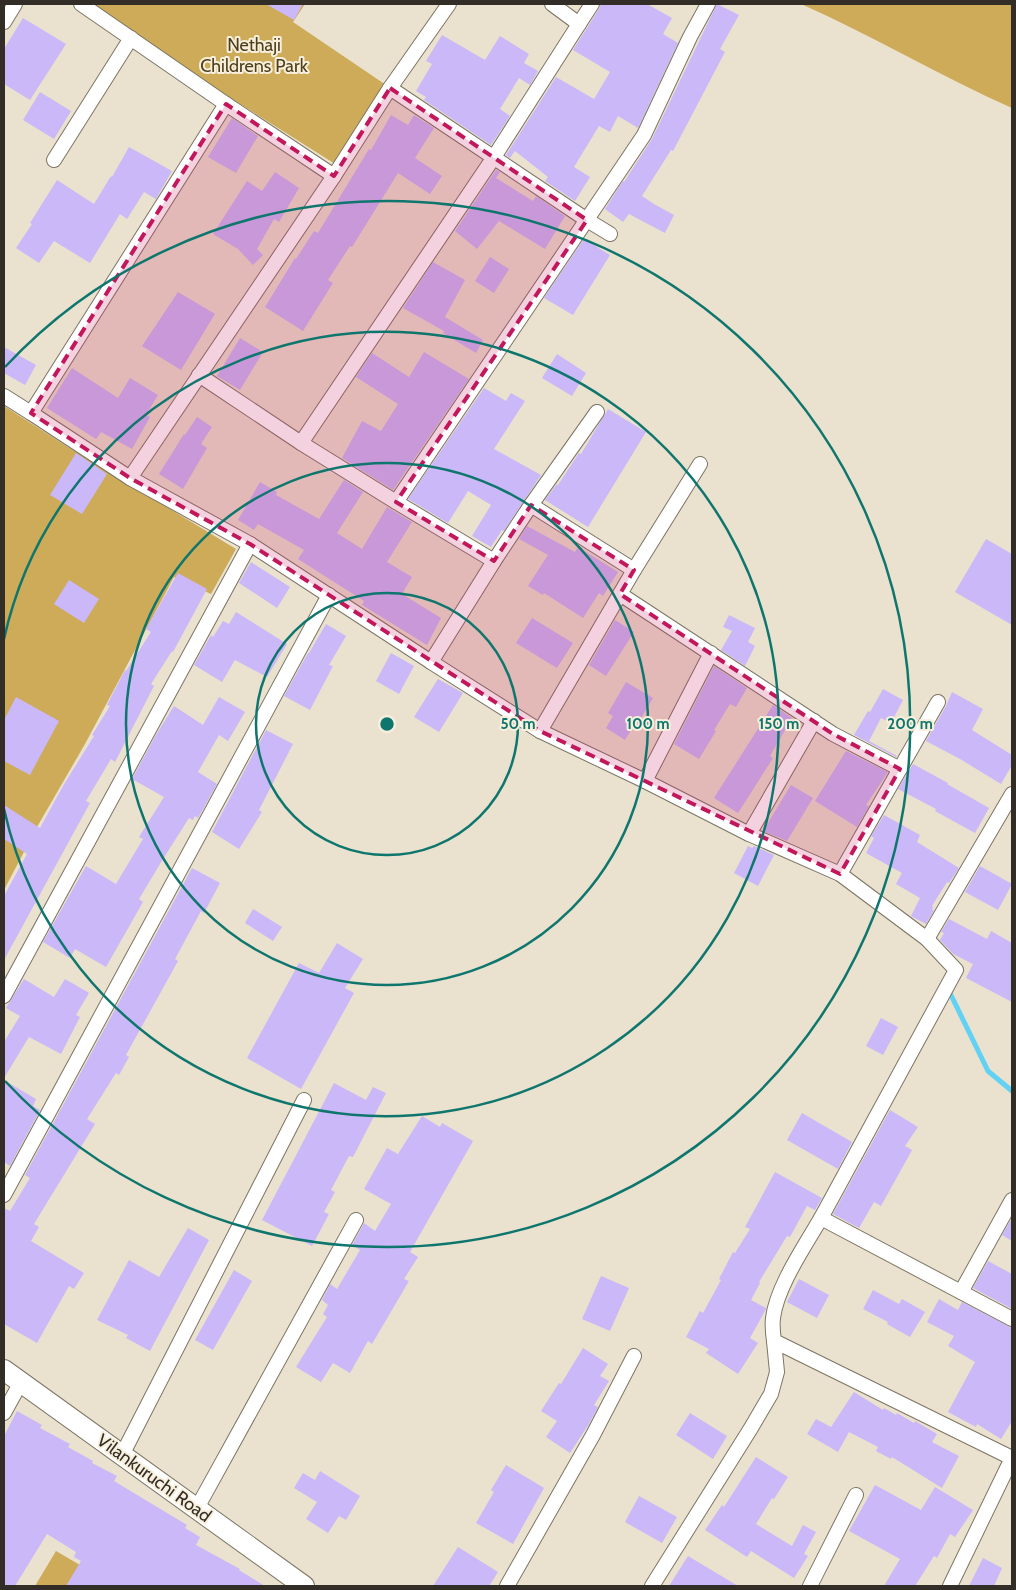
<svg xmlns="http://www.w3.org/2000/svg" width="1016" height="1590" font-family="Cabin,sans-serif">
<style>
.green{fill:#ceab58}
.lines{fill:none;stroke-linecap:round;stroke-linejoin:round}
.stream{stroke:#61d1f4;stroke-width:5}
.building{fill:#cab8f8}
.minor-casing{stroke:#7c7564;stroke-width:16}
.secondary-casing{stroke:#7c7564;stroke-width:22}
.minor{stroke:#fff;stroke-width:14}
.secondary{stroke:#fff;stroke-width:20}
.marked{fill:#c2185b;fill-opacity:0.2;stroke:#c2185b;stroke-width:4;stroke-dasharray:10 6;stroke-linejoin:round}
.ring{fill:none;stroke:#0f766e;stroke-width:2.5}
.labels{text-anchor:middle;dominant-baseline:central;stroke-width:4;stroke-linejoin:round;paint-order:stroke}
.park-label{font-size:18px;fill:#4e3f1a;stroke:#f7efdc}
.street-label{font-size:18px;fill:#322e27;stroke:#f7efdc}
.centre{fill:#0f766e;stroke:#f7efdc;stroke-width:2.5}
.ring-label{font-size:15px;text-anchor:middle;font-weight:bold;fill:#0f766e;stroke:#f7efdc;stroke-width:4;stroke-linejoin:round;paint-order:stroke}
</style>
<rect width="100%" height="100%" fill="#eae2cf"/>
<g class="green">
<polygon points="92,4 305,4 293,22 386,85 335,164 229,97"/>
<path d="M801,4H1012V108C940,76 873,36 801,4Z"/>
<polygon points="4,406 71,449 236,549 211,594 174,577 85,744 37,827 4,890"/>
<polygon points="56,1551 80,1565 68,1586 35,1586"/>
</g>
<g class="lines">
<polyline class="stream" points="950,993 988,1071 1012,1091"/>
</g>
<g class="building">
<polygon points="266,4 303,4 294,20"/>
<polygon points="601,4 647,4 672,18 663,34 678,43 638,128 618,116 610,132 599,126 574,167 590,177 575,201 545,181 548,177 515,151 510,158 506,155 556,77 594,99 610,72 573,50 599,9"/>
<polygon points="717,4 739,15 720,49 725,52 673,151 671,150 642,196 654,204 674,215 665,233 629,214 623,222 605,209 623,181 624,182 652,139"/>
<polygon points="23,18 66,44 30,100 4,84 4,49"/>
<polygon points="442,35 485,60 500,36 529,54 524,63 538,71 530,85 519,78 500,109 510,116 491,145 424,100 426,97 416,91 432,64 426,61"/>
<polygon points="40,92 71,111 54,139 23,120"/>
<polygon points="391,115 408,125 414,115 434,128 415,158 442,176 430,194 398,173 352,247 350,246 328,280 333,283 303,331 265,307 295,258 296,259 314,231 318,233 369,149 371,150"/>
<polygon points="232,118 258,136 236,173 208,157"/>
<polygon points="129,147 172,171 156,199 144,192 127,219 120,214 90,263 54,241 39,263 16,248 32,224 30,223 57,180 94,204 111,176 112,177"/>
<polygon points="496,170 500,172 496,178 533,201 536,196 565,216 545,249 499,221 477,249 455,231"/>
<polygon points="275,172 299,188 279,222 274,219 257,249 263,255 253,265 238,249 213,234 247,181 262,191"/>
<polygon points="584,239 610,255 573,315 544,298"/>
<polygon points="490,257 509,269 494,293 475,281"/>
<polygon points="433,262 465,280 445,317 483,340 476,353 443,333 444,331 403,308"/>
<polygon points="178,292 215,314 181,370 142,346"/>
<polygon points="240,338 263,352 240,390 217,376"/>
<polygon points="4,347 36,365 25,385 4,373"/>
<polygon points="424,352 469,379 393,490 342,458 362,421 381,431 398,404 356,377 372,353 409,377"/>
<polygon points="557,354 586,373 572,396 542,378"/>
<polygon points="72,368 118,398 130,378 158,395 146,415 150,417 132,449 101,432 96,439 47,408"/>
<polygon points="484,388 506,401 511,393 525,401 494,449 541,475 504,531 502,530 491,547 472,536 491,505 468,491 448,523 408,499"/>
<polygon points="608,409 646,432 588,527 545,500 557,484 558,485 579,453 581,454"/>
<polygon points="197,417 212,427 201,444 207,448 183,489 159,474 184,434 185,435"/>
<polygon points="76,453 107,474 82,514 50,495"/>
<polygon points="344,480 363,492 337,533 362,549 387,507 412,522 387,562 412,577 402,594 441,618 427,645 362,605 364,601 298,559 304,550 258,524 254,530 238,520 260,482 277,492 276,495 319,519"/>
<polygon points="527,526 575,552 578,547 618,572 603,596 599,593 583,618 544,593 543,595 528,586 548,555 519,539"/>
<polygon points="986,539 1012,554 1012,625 955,592"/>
<polygon points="251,562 290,587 277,608 239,583"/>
<polygon points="178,573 207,589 173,652 172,651 151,684 154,686 115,762 111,759 86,801 90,803 4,960 4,896 27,854 4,839 4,805 40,828 63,786 94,736 92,735 110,706 107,705 125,670 126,671 151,632 146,629"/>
<polygon points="69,580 99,599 84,623 54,604"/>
<polygon points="236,612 287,644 267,677 235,660 222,682 194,665 211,635 213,637 223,621 229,624"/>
<polygon points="729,615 755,628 748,642 755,646 745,666 721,650 732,631 723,627"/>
<polygon points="532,618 573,643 557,668 516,643"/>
<polygon points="615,620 634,632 606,676 589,665"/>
<polygon points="326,624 346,636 329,665 333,666 310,710 284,696 308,653 309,653"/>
<polygon points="391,653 414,666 399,694 376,681"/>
<polygon points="714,666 747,688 736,707 730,704 714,730 716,731 699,759 674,744"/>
<polygon points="438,679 463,693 439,732 414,717"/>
<polygon points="626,682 653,698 635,728 633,727 625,740 606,728 613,716 608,713"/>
<polygon points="883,689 903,700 891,723 877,716 881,718 869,741 897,756 896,757 854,735 868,711 870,712"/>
<polygon points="952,692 983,709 972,730 1012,755 1012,765 1001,784 960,759 926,741 946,706"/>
<polygon points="16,697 59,721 30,775 4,761 4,720"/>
<polygon points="219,697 245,712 228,741 219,735 198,772 217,784 198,818 195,816 193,820 189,818 163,859 139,899 143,902 106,967 75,949 70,958 43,942 86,866 116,884 143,839 139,837 164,797 132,779 156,735 174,706 203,725"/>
<polygon points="773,705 792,718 770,756 773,758 738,813 714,798"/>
<polygon points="266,730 293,744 259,810 262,812 239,849 212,832"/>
<polygon points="846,751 888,772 866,805 869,806 857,827 815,801"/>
<polygon points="913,764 948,783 947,784 989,808 975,833 935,811 936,809 898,789"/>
<polygon points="791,785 813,798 787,841 763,831"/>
<polygon points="884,815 920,835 917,842 959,868 949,883 947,882 932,906 933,907 932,910 934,910 926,924 911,916 920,898 896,884 902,873 866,853 874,838 871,836"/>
<polygon points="748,846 752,848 754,846 774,855 758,886 734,873"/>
<polygon points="980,866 1012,884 998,910 965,892"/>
<polygon points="192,868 220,883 204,913 201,911 175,959 178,961 126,1055 129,1057 119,1075 116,1073 87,1119 95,1124 34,1224 39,1227 31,1241 84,1273 74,1289 69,1286 37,1343 4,1324 4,1208 10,1211 30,1178 25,1175"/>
<polygon points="253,909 282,927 273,941 245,923"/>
<polygon points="949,919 987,939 991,931 1012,943 1012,1002 966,978 973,964 953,954 940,940 944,933 941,932"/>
<polygon points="337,943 363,959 345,988 354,993 301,1089 247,1058 299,963 319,973"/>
<polygon points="24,979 54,997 65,979 89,993 76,1015 80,1017 61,1054 29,1037 4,1078 4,1042 20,1016 6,1008"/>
<polygon points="881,1018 898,1027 883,1055 866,1046"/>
<polygon points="4,1080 36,1099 33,1106 40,1110 10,1166 4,1162"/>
<polygon points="334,1083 366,1100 373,1087 386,1093 353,1157 349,1156 331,1190 335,1192 324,1212 329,1214 312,1246 262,1220"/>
<polygon points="890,1110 918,1127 905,1146 912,1150 881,1206 874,1202 859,1228 833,1214"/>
<polygon points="802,1113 852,1142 838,1169 787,1140"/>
<polygon points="422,1116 440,1127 442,1123 473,1141 410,1252 418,1257 404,1279 409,1281 372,1344 368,1341 350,1373 333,1363 321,1382 296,1367 327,1317 323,1314 328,1305 322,1300 330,1284 337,1289 360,1250 352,1245 364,1223 375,1231 391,1204 364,1189 387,1148 398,1154"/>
<polygon points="775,1172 822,1198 815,1210 807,1206 790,1237 787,1236 759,1282 760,1283 751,1300 766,1308 766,1309 750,1338 758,1343 738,1374 706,1353 709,1349 686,1337 700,1311 703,1313 721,1280 719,1279 733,1252 735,1253 750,1229 745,1227"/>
<polygon points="1012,1218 1012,1241 1002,1235"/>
<polygon points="188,1228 209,1240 150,1351 126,1338 128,1335 97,1320 129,1260 159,1277"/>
<polygon points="988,1261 1012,1274 1012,1309 973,1288"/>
<polygon points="234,1270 252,1281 213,1350 195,1340"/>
<polygon points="601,1276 629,1288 610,1331 582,1319"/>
<polygon points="799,1279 829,1295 817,1318 787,1302"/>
<polygon points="873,1290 899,1304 902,1299 925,1312 910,1337 887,1324 888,1322 863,1309"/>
<polygon points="939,1299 958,1310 962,1302 1012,1328 1012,1421 1001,1439 977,1424 976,1427 948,1412 975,1362 948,1346 954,1336 927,1322"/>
<polygon points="583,1348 608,1364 600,1376 609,1381 594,1405 598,1407 589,1424 570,1453 546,1437 557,1421 541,1411 559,1383 561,1384"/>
<polygon points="854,1392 883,1410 884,1408 896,1415 897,1413 914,1423 915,1421 937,1434 932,1442 959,1456 942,1488 892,1457 891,1459 876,1451 878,1447 849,1432 838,1452 807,1434 816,1419 831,1427"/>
<polygon points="17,1411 42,1425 40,1428 70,1444 68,1447 93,1461 92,1463 117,1476 114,1481 187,1525 185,1528 200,1537 196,1545 240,1569 239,1570 265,1586 66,1586 81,1561 74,1557 76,1552 47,1534 15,1586 4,1586 4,1436"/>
<polygon points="690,1413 727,1436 713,1459 676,1435"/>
<polygon points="756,1457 788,1477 774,1499 772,1498 756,1524 792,1546 803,1525 816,1532 804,1554 808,1556 794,1578 751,1551 747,1557 705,1530 722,1505 724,1507"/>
<polygon points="506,1465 544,1488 513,1544 476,1523 494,1492 491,1490"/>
<polygon points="320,1471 360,1496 346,1520 339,1516 328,1533 306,1519 317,1502 294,1488 303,1473 315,1480"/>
<polygon points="875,1485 921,1510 935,1487 973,1510 955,1537 950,1534 937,1558 934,1556 915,1586 884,1586 900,1559 849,1531"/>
<polygon points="639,1496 677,1517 662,1543 625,1522"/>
<polygon points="458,1547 498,1572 489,1586 433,1586"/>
<polygon points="688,1556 738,1586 669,1586"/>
<polygon points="983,1558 1002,1568 994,1586 969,1586"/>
</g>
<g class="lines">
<defs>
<g id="minor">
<polyline points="81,4 226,104 334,176"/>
<polyline points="552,4 579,24 592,4"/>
<polyline points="4,22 15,4"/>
<polyline points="390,88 587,220 610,234"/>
<polyline points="54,160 131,38"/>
<polyline points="199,375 301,443 494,157 579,24"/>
<polyline points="4,396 31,413 226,104"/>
<polyline points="301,443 396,502 644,135 690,37 708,4"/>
<polyline points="130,478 334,176 390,88 449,4"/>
<polyline points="396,502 494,561 531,505 597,412"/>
<polyline points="531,505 634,570 620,594"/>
<polyline points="250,544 431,662 494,561"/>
<polyline points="634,570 700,464"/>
<polyline points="431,662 540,731 645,781 749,834 840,874 938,702"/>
<polyline points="540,731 620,594 833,734 900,769"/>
<polyline points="645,781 711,653"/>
<polyline points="749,834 814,721"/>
<polyline points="840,874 927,939 956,970 821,1218 1012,1319"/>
<polyline points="927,939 1012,794"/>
<polyline points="4,996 250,544 130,478 31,413"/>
<polyline points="4,1195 329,595"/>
<polyline points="961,1292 1012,1200"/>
<path d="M774,1341C773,1334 772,1326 773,1318C777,1286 805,1246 821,1218"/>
<polyline points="4,1413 21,1382"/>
<polyline points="122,1455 304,1100"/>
<polyline points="197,1508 356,1220"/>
<polyline points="507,1586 593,1435 634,1356"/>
<polyline points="652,1586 751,1428 771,1394 777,1372 774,1341 1012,1458"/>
<polyline points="810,1586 856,1495"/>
<polyline points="950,1586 1012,1458"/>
</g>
<polyline id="secondary" points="4,1370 304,1586"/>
</defs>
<use href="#minor" class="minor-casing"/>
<use href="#secondary" class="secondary-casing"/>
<use href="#minor" class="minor"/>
<use href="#secondary" class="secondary"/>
</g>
<path class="marked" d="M390,88L587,220L396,502L494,561L531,505L634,570L620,594L833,734L900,769L840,874L540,731L250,544L130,478L31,413L226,104L334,176Z"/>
<g class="ring">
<circle cx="387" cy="724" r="131"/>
<circle cx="387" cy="724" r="261"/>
<path d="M4 639A392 392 0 1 1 4 809"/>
<path d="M5 367A523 523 0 1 1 5 1081"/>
</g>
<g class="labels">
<g class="park-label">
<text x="254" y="45">Nethaji<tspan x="254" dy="21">Childrens Park</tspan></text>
</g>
<g class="street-label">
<text transform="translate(154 1478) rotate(36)">Vilankuruchi Road</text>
</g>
</g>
<circle cx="387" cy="724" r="8" class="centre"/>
<g class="ring-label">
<text x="518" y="729">50 m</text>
<text x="648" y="729">100 m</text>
<text x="779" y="729">150 m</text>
<text x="910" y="729">200 m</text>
</g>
<rect width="1016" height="1590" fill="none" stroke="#322e27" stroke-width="10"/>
</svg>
